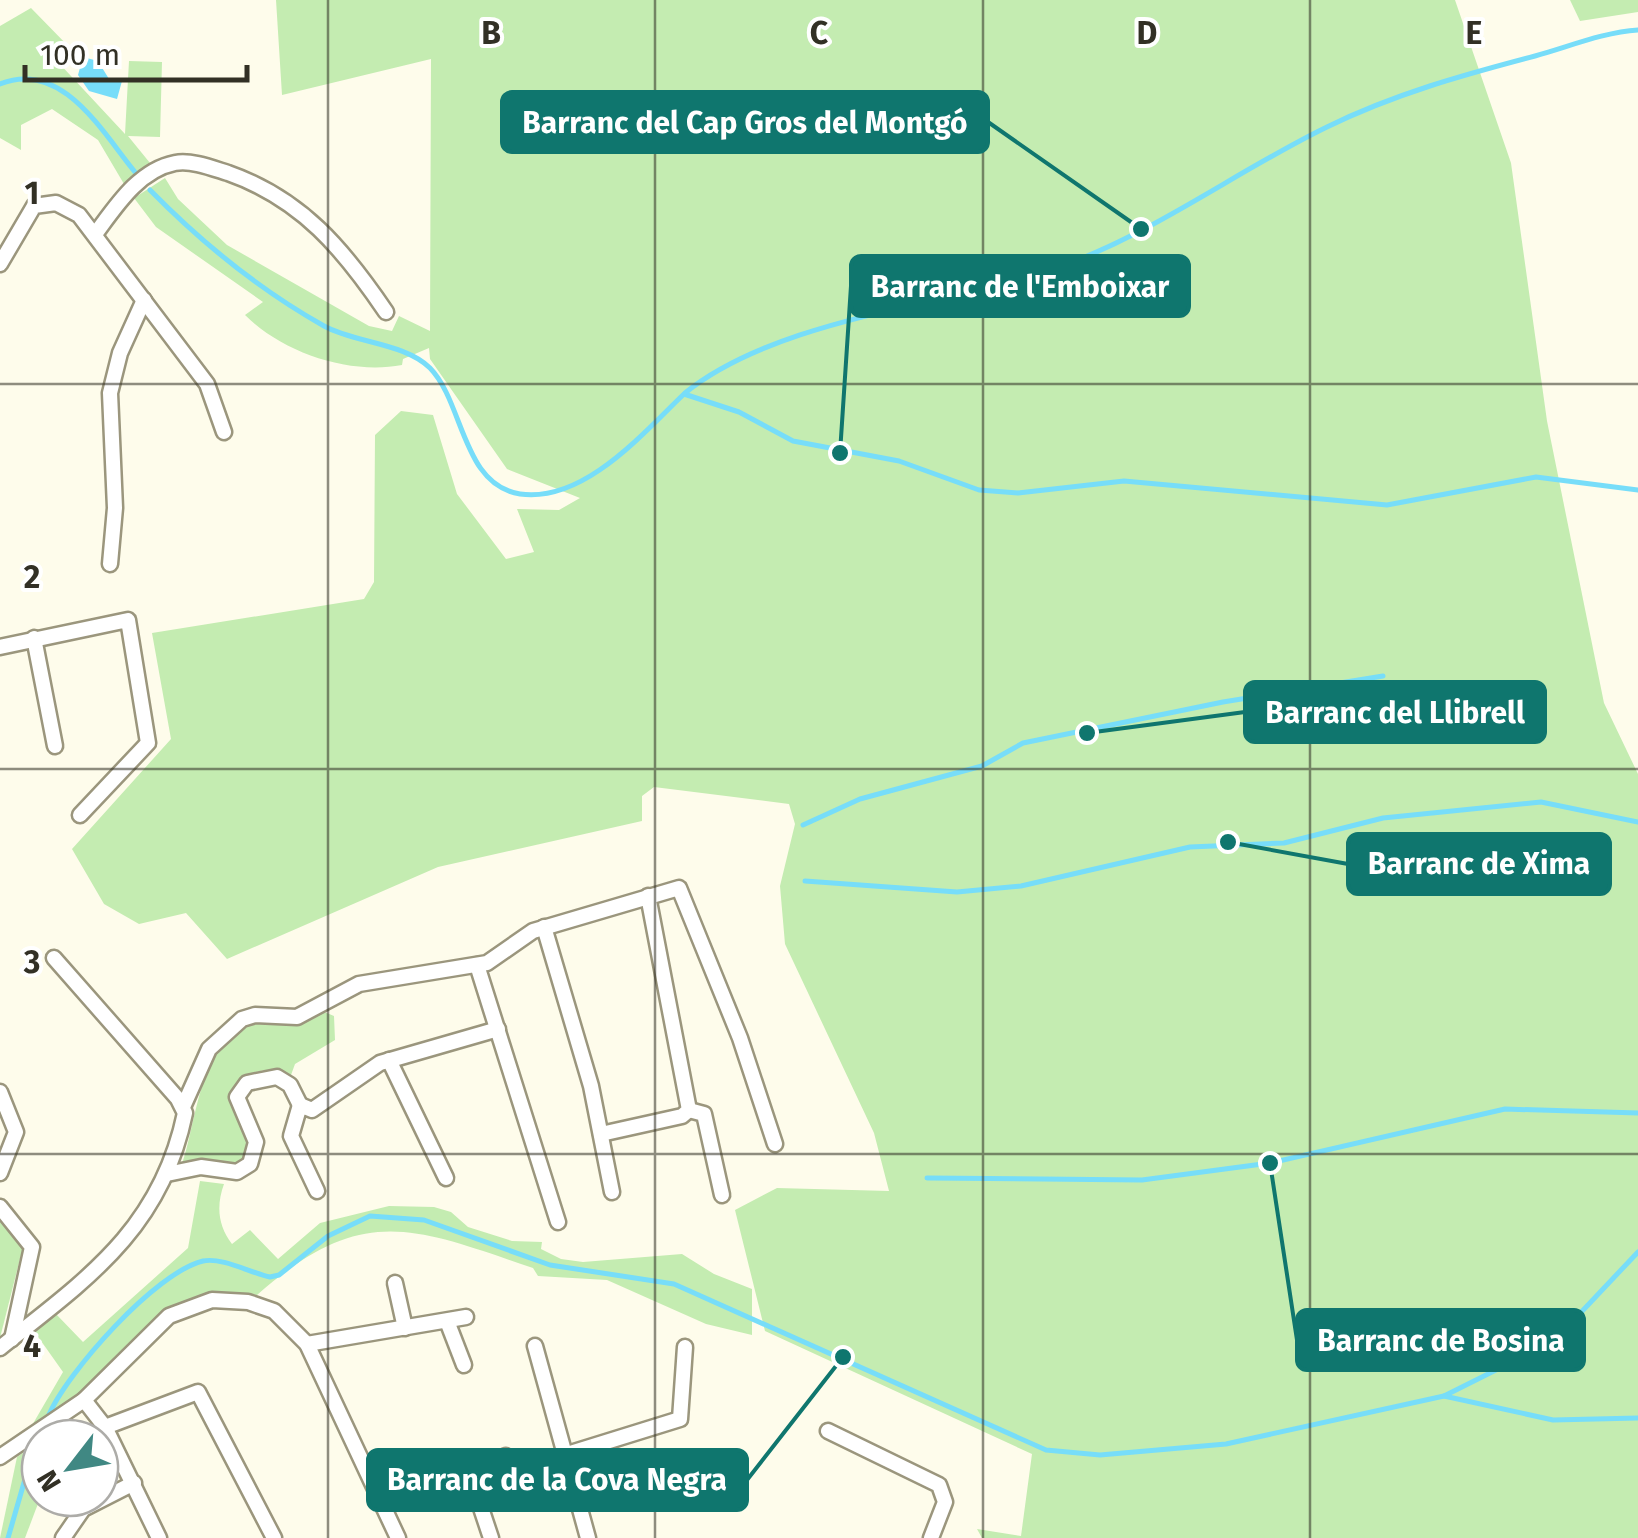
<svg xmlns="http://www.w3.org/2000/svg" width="1638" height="1538" font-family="'Fira Sans',sans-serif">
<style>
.green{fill:#c4ecb1}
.water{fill:#77ddf9}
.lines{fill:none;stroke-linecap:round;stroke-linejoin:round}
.stream{stroke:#77ddf9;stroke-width:5}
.minor-casing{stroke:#9b967d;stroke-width:19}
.minor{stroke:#fff;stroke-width:14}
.grid{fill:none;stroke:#323025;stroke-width:2.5;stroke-opacity:0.55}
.grid-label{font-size:32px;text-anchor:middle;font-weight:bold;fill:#323025;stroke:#fff;stroke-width:8;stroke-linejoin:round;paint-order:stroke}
.leader{fill:none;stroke:#0f766e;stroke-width:4}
.callout-dot{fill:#0f766e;stroke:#fff;stroke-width:4}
.callout{fill:#0f766e;stroke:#0f766e;stroke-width:4}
.callout-label{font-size:30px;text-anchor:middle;font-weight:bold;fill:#fff}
</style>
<rect width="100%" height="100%" fill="#fefceb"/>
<g class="green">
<path d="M276,0H1455L1511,163L1547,421L1604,703L1638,774V1538H982L977,1529L1021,1536L1032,1454L765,1331L735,1210L777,1188L889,1191L874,1133L785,944L780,886L795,824L789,804L654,787L642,796V821L438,867L227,959L186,913L139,924L104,904L72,849L171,739L152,633L364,599L374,582L375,435L401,411L433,415L457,494L506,559L534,552L517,509L559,510L580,498L507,469L430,359L429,348L403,359L402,365C349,375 283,353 245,315L263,302L156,227L134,198L165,178L178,199L227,245L369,326L392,331L399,316L430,331L431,59L282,95Z"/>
<polygon points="1570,0 1638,0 1638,12 1580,21"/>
<polygon points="31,8 71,49 57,61 125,134 129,61 162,62 160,137 128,136 150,163 124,184 98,140 52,109 21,125 21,150 0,138 0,26"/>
<path d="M322,1011L334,1016L335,1040L295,1064L291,1075C263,1063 245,1073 230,1097C236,1122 255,1136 244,1163L181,1167C197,1125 199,1034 256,1021C281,1016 298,1027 322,1011Z"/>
<path d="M200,1181L224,1184C216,1206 218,1226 232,1244L250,1230L278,1259L320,1223L389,1206L434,1207L451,1212L468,1227L512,1241L542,1242L541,1249L561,1259L583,1262L682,1254L714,1274L752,1289V1335L706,1324L607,1280L538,1276L533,1268C412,1227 362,1203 257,1295C159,1281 141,1340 78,1397C62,1411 43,1422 27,1434L63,1372L34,1331L55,1313L83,1342L188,1248Z"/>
<polygon points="0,1219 23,1247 0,1338"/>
<polygon points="40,1441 39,1501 25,1538 0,1538 17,1457"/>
</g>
<polygon class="water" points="83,57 98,61 109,79 122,81 117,99 89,91 78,75"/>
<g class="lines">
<g class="stream">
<path d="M0,84C62,59 102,132 135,172"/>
<path d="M150,190C201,242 260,290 324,326C355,343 405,343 430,368C464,403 462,485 520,494C584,503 643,433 684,394L739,412L793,441L899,461L979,490L1018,493L1124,481L1387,505L1536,477L1638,490"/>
<path d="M685,393C775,320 939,306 1050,270C1148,238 1234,172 1327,127C1394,94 1463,75 1535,56C1568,47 1604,32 1638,30"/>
<polyline points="803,825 860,799 982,766 1023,743 1223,702 1383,676"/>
<polyline points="805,881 957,892 1021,886 1190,847 1284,843 1383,818 1541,802 1638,822"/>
<polyline points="927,1178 1142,1180 1270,1163 1505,1109 1638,1113"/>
<polyline points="1444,1396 1554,1341 1638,1252"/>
<path d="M48,1417C66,1373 156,1272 203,1261C222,1257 251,1273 270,1277L279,1275L328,1236L370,1216L424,1220L550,1265L674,1284L1046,1450L1100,1455L1226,1444L1444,1396L1553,1420L1638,1418"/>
<polyline points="8,1538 34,1448"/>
</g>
<defs>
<g id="minor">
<path d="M96,233C116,206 139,170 175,163C192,160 212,168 228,173C302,199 344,250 386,312"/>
<polyline points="0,264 34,206 56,203 79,215 207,384 224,432"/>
<polyline points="110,564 115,508 110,393 120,353 144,300"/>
<polyline points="34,638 55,746"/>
<polyline points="0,647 128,620 148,743 80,815"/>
<polyline points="544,927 591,1086 612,1192"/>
<polyline points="477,965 558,1222"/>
<polyline points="389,1060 446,1178"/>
<polyline points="0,1092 16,1132 0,1173"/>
<polyline points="183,1107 209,1049 242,1019 255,1015 297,1017 359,984 487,963 533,931 679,888 740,1038 775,1144"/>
<polyline points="689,1110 704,1114 722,1195"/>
<polyline points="601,1134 682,1116 689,1110 648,896"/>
<polyline points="167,1174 201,1167 237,1172 250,1164 256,1142 237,1097 247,1083 277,1077 290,1085 300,1105"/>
<polyline points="317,1191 291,1136 300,1105 312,1110 380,1063 498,1029"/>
<polyline points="0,1207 32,1247 12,1339"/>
<polyline points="395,1283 405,1328"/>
<polyline points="447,1321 464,1365"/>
<polyline points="307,1344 466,1317"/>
<polyline points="535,1346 588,1538"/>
<path d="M0,1348C87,1279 161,1229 185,1113L178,1099L54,958"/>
<polyline points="84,1400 105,1427 159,1538"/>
<polyline points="105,1427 198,1392 274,1538"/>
<polyline points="828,1431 939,1485 945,1502 931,1538"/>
<polyline points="564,1455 680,1419 685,1347"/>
<polyline points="0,1457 84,1400 169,1316 212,1300 248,1302 274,1311 307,1344 398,1538"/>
<polyline points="63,1538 83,1509 134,1483"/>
<polyline points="491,1538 470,1475 506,1456"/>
</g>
</defs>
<use href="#minor" class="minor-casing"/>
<use href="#minor" class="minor"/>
</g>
<path class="grid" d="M328,0V1538M655,0V1538M983,0V1538M1310,0V1538M0,384H1638M0,769H1638M0,1154H1638"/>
<g class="grid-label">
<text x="491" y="44">B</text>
<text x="819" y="44">C</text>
<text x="1147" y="44">D</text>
<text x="1474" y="44">E</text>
<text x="32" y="204">1</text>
<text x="32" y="588">2</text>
<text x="32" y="973">3</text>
<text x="32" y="1357">4</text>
</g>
<path class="leader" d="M1141 229L988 122M840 453L851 286M1087 733L1245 712M1228 842L1348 864M1270 1163L1297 1340M843 1357L747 1480"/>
<g class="callout-dot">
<circle cx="1141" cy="229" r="10"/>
<circle cx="840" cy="453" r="10"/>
<circle cx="1087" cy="733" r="10"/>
<circle cx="1228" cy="842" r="10"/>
<circle cx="1270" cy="1163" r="10"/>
<circle cx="843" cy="1357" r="10"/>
</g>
<g class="callout">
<rect x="502" y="92" width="486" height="60" rx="10"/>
<rect x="851" y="256" width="338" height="60" rx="10"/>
<rect x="1245" y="682" width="300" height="60" rx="10"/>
<rect x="1348" y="834" width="262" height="60" rx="10"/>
<rect x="1297" y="1310" width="287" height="60" rx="10"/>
<rect x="368" y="1450" width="379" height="60" rx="10"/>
</g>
<g class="callout-label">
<text x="745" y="133">Barranc del Cap Gros del Montgó</text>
<text x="1020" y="297">Barranc de l'Emboixar</text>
<text x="1395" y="723">Barranc del Llibrell</text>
<text x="1479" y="874">Barranc de Xima</text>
<text x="1441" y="1351">Barranc de Bosina</text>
<text x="557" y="1490">Barranc de la Cova Negra</text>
</g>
<g transform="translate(70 1468) rotate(239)"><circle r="48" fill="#ffffff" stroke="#adaca8" stroke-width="2.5"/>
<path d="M0-8L18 38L0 25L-18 38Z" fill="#408883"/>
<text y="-15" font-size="28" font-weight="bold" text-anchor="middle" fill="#323025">N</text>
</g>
<path d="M25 65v15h222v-15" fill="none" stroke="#323025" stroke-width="5"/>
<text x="40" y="65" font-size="30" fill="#323025" stroke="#ffffff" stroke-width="8" paint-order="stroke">100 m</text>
</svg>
